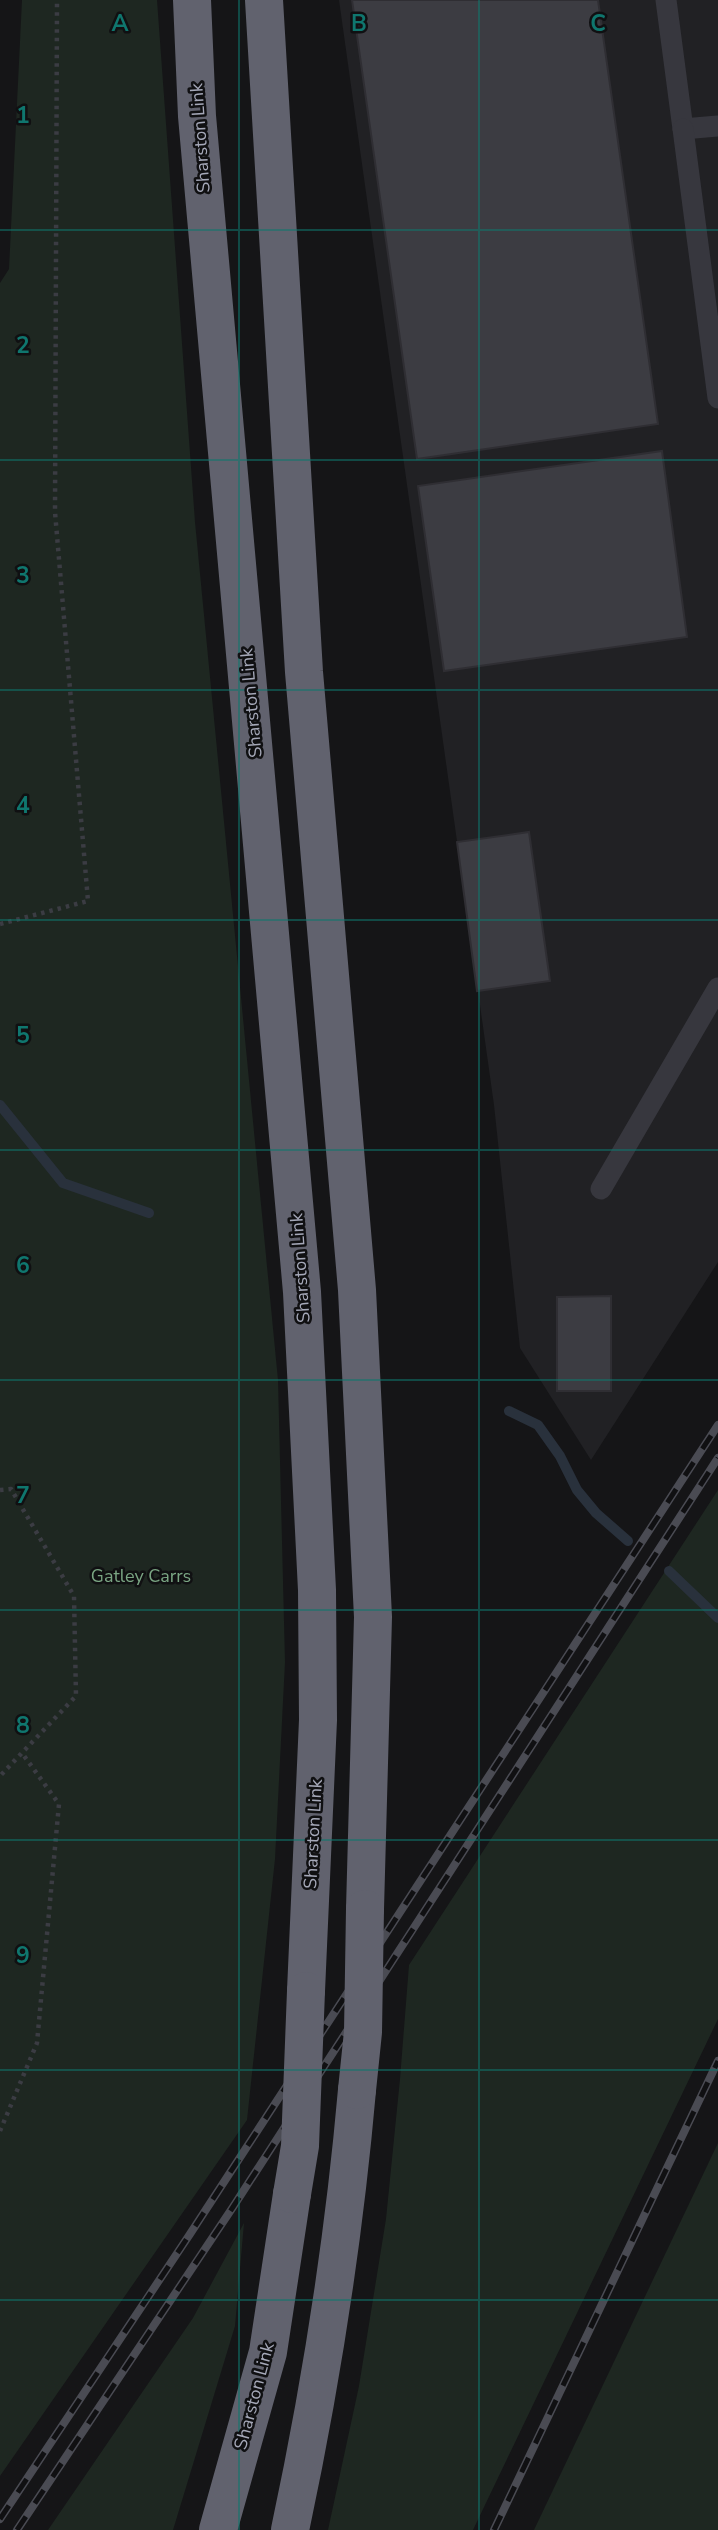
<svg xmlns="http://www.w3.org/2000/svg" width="718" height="2530" font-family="'Nunito Sans',sans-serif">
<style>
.built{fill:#212124}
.green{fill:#1e2721}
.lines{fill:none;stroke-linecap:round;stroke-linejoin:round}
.stream{stroke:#29313c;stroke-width:10}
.building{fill:#3c3c42;stroke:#2f2e33;stroke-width:2}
.path{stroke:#3b3c43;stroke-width:4.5;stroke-dasharray:3.5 5;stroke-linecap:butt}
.service{stroke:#37373e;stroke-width:21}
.motorway{stroke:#61626e;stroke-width:38}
.rail-casing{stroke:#4a4b53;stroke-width:8}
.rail{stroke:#101012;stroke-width:5;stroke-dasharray:16;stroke-linecap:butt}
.motorway-bridge{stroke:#61626e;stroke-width:38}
.grid{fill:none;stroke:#0f766e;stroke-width:2;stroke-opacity:0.55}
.labels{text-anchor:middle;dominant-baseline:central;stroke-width:5;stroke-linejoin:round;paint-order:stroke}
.street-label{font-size:18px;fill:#a5a8b8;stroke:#101012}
.park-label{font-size:18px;fill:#7aa583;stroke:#101012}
.grid-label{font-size:23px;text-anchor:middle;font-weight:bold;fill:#0f766e;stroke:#101012;stroke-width:5;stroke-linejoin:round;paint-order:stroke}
</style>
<rect width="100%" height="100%" fill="#151517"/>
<polygon class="built" points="339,0 718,0 718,1262 591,1460 520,1348 494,1105"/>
<g class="green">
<polygon points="22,0 157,0 195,522 278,1380 285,1662 275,1859 247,2120 0,2476 0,283 9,269"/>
<polygon points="718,1490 718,2019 473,2530 328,2530 359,2386 386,2219 400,2079 409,1965"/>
<polygon points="718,2143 718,2530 534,2530"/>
<polygon points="244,2223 235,2326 173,2530 48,2530 193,2318"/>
</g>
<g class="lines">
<g class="stream">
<polyline points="0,1105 63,1183 149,1213"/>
<polyline points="509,1411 538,1425 560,1456 577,1490 596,1513 628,1541"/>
<polyline points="669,1571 718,1618"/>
</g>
</g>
<g class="building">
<polygon points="352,0 598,0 658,424 417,459"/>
<polygon points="662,451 687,637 444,671 418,486"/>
<polygon points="529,832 550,981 477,991 457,842"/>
<polygon points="611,1296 611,1391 557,1391 557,1297"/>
</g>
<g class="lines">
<g class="path">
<polyline points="0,924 88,901 55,512 57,0"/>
<polyline points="0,1490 11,1489 74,1596 76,1696 0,1776"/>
<polyline points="0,2131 37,2043 59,1804 22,1753"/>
</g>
<g class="service">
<polyline points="666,0 683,129 718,126"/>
<polyline points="683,129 718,398"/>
<polyline points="601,1189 718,988"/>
</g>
<g class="motorway">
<polyline points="192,0 197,116 302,1292 317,1590 318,1720 306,1991"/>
<polyline points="264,0 304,672 357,1290 373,1617 365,1909"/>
<polyline points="218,2530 268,2352 292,2194"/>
<path d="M290,2530C321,2385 344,2238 357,2090"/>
</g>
<defs>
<g id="rail">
<polyline points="0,2519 190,2234 718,1425"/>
<polyline points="17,2530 233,2207 718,1458"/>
<polyline points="494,2530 718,2061"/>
</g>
</defs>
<use href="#rail" class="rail-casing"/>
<use href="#rail" class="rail"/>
<g class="motorway-bridge">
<polyline points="357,2090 363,2032 365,1909"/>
<polyline points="292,2194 300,2146 306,1991"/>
</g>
</g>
<path class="grid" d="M239,0V2530M479,0V2530M0,230H718M0,460H718M0,690H718M0,920H718M0,1150H718M0,1380H718M0,1610H718M0,1840H718M0,2070H718M0,2300H718"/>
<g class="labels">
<g class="street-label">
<text transform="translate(200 138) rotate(-94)">Sharston Link</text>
<text transform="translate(251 703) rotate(-95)">Sharston Link</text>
<text transform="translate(300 1268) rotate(-94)">Sharston Link</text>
<text transform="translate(313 1834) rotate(-87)">Sharston Link</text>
<text transform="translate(254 2396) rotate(-75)">Sharston Link</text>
</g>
<g class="park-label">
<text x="141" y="1576">Gatley Carrs</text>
</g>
</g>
<g class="grid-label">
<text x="120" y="31">A</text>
<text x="359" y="31">B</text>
<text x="598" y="31">C</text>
<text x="23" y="123">1</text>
<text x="23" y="353">2</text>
<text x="23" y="583">3</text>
<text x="23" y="813">4</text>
<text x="23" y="1043">5</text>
<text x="23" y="1273">6</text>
<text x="23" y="1503">7</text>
<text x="23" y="1733">8</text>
<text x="23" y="1963">9</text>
</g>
</svg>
